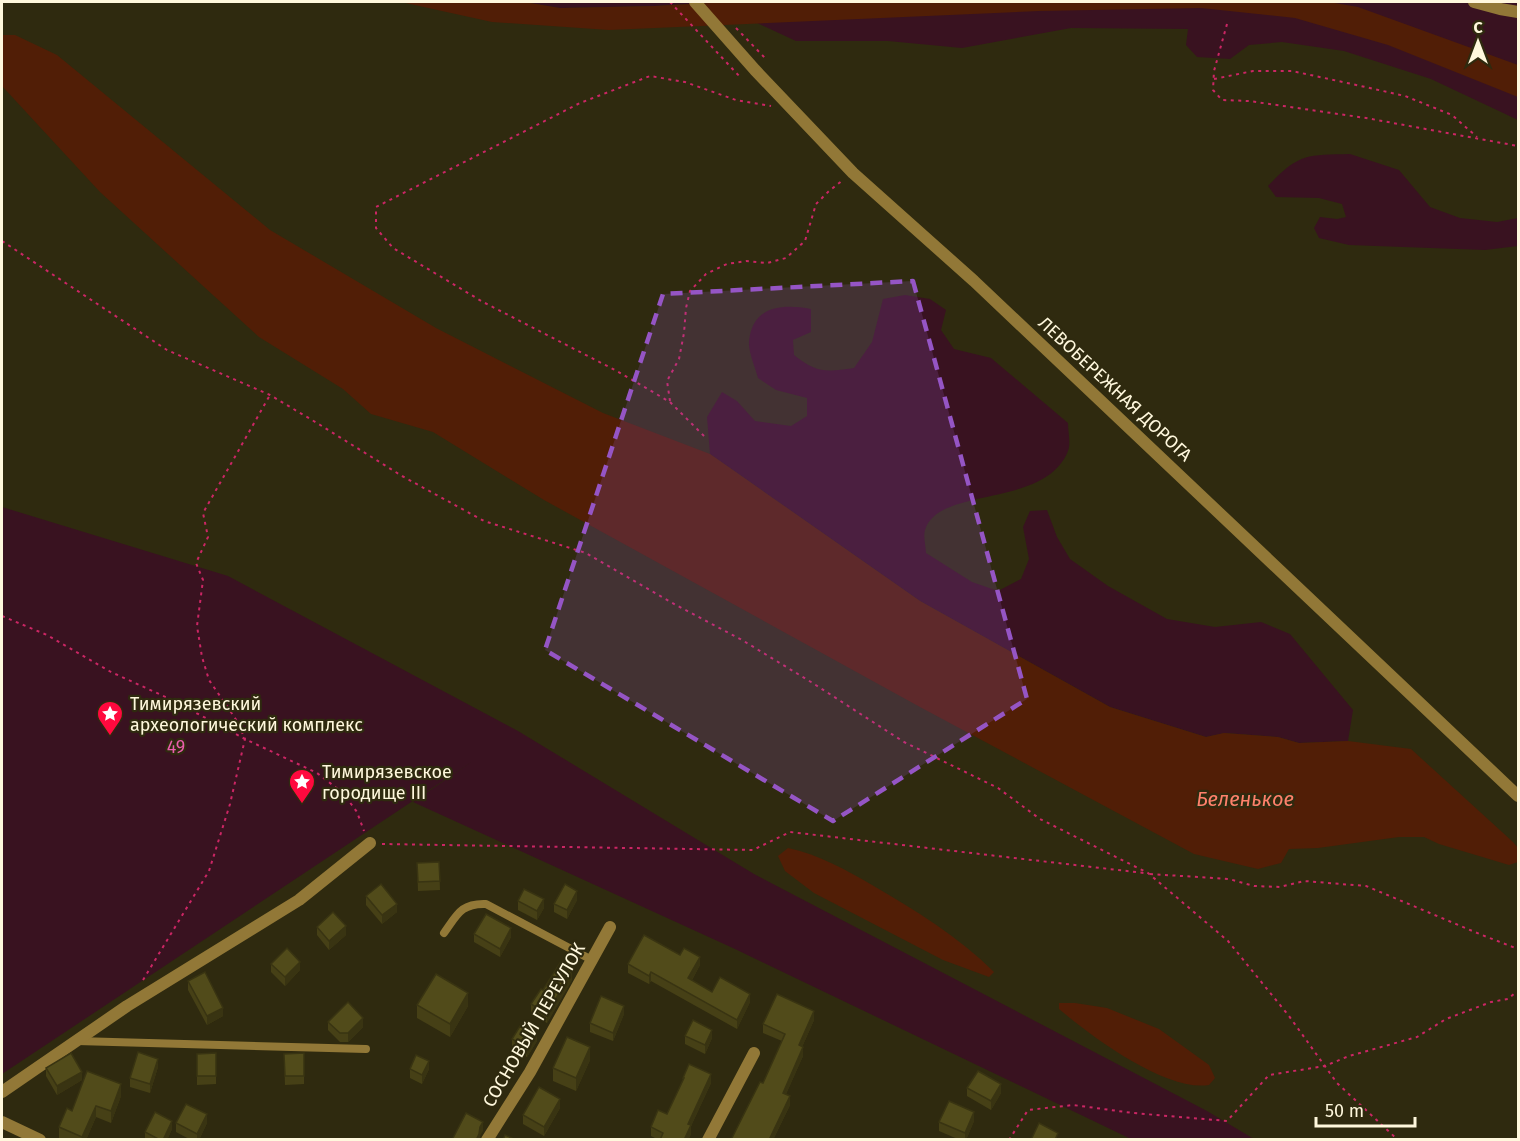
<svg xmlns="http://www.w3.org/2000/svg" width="1520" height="1141" font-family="'Fira Sans',sans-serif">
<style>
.green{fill:#391220}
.water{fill:#511e06}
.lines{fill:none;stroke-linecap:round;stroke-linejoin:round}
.path{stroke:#cb2664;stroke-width:2;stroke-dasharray:3 4.5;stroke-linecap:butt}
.lane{stroke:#927837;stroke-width:8}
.street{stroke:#927837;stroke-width:12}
.wall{fill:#464016}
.shaded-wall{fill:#393412}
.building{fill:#514b1a;stroke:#393412;stroke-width:1.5}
.marked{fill:#9555c5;fill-opacity:0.2;stroke:#9555c5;stroke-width:4.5;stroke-dasharray:12 8;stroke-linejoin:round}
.labels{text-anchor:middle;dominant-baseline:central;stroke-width:4.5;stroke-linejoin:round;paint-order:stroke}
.street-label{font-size:18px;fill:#fff8dd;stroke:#2f2a0f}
.poi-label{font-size:18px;fill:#fff8dd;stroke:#2f2a0f;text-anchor:start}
.park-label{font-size:18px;fill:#eb5dad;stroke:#2f2a0f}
.water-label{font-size:20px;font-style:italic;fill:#ff816b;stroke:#2f2a0f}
</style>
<rect width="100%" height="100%" fill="#2f2a0f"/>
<g class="green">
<polygon points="524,2 727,2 654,6 560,8"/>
<polygon points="741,2 1518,2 1518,120 1431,79 1344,51 1282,42 1249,45 1230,59 1197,57 1186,45 1188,29 1071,28 962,48 888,41 796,41 755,22"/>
<path d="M1350,154L1399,170L1430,207L1460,218L1497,222L1518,218V246L1485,250L1349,245L1319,238L1314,228L1320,217L1337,219L1346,217L1342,204L1319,198L1276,197L1268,186C1299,153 1307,155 1350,154Z"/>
<path d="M905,295L930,299L946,310L941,330L954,349L991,358L1068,423C1068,432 1071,443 1068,451C1045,509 939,485 925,530C923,537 926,547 926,553L972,582L998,591L1021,579L1029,559L1023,527L1030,511L1047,510L1057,537L1070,559L1108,586L1167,619L1215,627L1261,622L1290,634L1353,710L1348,741L1299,743L1278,737L1225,733L1206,737L1110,707L920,601L710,454L707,417L722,392L737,401L755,421L791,426L807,416V398L776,390L758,378C755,367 748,351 749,341C753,305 783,304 811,309V332L793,340L794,355C816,373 826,372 854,368L872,342L883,299Z"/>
<polygon points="2,507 228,576 518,731 754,874 1207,1111 1254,1139 1131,1139 735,949 413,802 473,761 2,1074"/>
</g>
<g class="water">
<polygon points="401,2 524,2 560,8 654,6 727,2 1329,2 1358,7 1518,65 1518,97 1388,45 1295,18 1201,8 1039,11 609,30 492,22"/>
<polygon points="2,35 15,35 57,55 270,230 436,328 603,413 710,454 920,601 1110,707 1206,737 1224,733 1278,737 1299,743 1348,741 1411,749 1513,842 1518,848 1518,862 1509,865 1439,844 1424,837 1399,837 1318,848 1289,849 1281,863 1258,869 1194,854 920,707 544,500 433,432 371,414 343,389 259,337 100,192 2,86"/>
<path d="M788,848C818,854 846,870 872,885C915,910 959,937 994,972L989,977L943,960L814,893L785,871L778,856Z"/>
<path d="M1059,1003H1075L1107,1008L1159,1029L1209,1065L1215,1078L1209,1085C1166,1092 1092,1037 1059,1009Z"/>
</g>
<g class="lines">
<g class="path">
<polyline points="670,2 741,78"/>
<polyline points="1227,24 1214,71 1213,90 1222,100 1249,101 1366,118 1518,146"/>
<polyline points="736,28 765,58"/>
<polyline points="1214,79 1253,71 1292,71 1352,84 1405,96 1452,115 1477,137"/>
<polyline points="2,241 167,350 270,395 317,423 402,476 484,521 586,553 676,605 742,640 811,682 904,742 998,788 1040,819 1148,873 1228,941 1289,1016 1337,1083 1398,1140"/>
<polyline points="670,401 667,381 679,359 684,333 686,308 690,291 706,274 727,264 746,261 767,263 786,258 805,241 816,204 829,191 843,180"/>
<polyline points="704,436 670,402 615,370 483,302 393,248 376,228 376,207 580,103 650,76 685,82 736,100 771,106"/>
<polyline points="2,616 47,635 111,672 170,699 245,739 317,773 343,793 357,812 364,831"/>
<polyline points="382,844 753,850 790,832 1144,873"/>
<polyline points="1150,874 1229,879 1254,886 1280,887 1304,881 1366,886 1482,935 1518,949"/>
<polyline points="143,980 209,871 230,804 245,739 237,721 209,680 202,657 197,626 203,580 196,563 208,537 203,513 270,395"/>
<polyline points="1009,1140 1028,1110 1073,1105 1133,1113 1227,1121 1269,1075 1325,1066 1349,1056 1417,1037 1446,1019 1491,1002 1508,999 1515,993 1518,993"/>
</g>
<g class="lane">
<path d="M444,933C457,915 461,903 486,904L592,960"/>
<polyline points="77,1041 366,1049"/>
</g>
<g class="street">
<polyline points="695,2 755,70 853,173 974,281 1518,796"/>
<polyline points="1474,2 1500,9 1518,12"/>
<polyline points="2,1092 127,1006 299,900 370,843"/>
<polyline points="2,1122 40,1140"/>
<polyline points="487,1140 530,1072 610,927"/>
<polyline points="708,1140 754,1053"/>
</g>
</g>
<g class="wall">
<polygon points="439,862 440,890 418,891 417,863"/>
<polygon points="366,896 397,912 382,924 366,905"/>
<polygon points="577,900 567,919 554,912 554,904"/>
<polygon points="518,901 544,908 537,920 518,910"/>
<polygon points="317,927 346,935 329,950 317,935"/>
<polygon points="474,934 511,937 500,957 474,942"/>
<polygon points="680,955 700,965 692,980 712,992 750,1002 737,1029 651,981 649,984 628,973 628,964"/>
<polygon points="271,964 300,970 285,986 271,972"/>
<polygon points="572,980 547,1023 531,1013 531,1004 543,990"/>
<polygon points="188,981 223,1016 207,1025 188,990"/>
<polygon points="417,1005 468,1006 450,1037 417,1018"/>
<polygon points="624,1014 613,1041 590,1032 590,1023"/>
<polygon points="814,1020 802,1047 803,1056 786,1094 790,1105 773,1140 731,1140 763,1083 782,1041 763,1033 763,1024"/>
<polygon points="328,1022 363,1027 348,1042 340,1042 328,1030"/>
<polygon points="685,1036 712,1038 705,1054 685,1044"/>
<polygon points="512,1039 537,1041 527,1057 512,1047"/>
<polygon points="216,1053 216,1084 197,1085 197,1054"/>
<polygon points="304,1053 304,1084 285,1085 284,1054"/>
<polygon points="590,1060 576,1091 553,1081 553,1068"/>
<polygon points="158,1067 150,1093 130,1087 130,1078"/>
<polygon points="46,1068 82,1080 57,1095 46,1076"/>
<polygon points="410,1069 429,1069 422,1084 410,1078"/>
<polygon points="683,1078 711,1083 691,1126 691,1134 688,1140 659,1140 651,1136 651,1127 667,1114 683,1081"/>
<polygon points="967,1088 1001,1093 991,1110 967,1096"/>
<polygon points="121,1096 111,1123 96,1117 86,1140 59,1139 59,1127 72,1111"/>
<polygon points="560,1108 544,1136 523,1124 523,1115"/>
<polygon points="974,1121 966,1140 960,1140 939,1131 939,1122"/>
<polygon points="176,1123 207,1123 199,1140 191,1140 176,1132"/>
<polygon points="172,1129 167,1140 145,1140 145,1132"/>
</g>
<g class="shaded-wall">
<polygon points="577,891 577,900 567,919 567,910"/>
<polygon points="544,899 544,908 537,920 537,911"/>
<polygon points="397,904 397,912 382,924 382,915"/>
<polygon points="346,926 346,935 329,950 329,941"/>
<polygon points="511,928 511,937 500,957 500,949"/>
<polygon points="700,957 700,965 688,987 688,978"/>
<polygon points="300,962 300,970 285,986 285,977"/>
<polygon points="572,971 572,980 547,1023 547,1014"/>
<polygon points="651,972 651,981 649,984 649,976"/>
<polygon points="468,993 468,1006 450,1037 450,1024"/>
<polygon points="750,994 750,1002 737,1029 737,1020"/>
<polygon points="624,1006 624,1014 613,1041 613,1033"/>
<polygon points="223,1008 223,1016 207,1025 207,1016"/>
<polygon points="814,1011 814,1020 799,1054 799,1045"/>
<polygon points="363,1018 363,1027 348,1042 348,1033"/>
<polygon points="712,1030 712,1038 705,1054 705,1045"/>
<polygon points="537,1033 537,1041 527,1057 527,1048"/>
<polygon points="590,1047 590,1060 576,1091 576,1078"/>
<polygon points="803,1047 803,1056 783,1101 783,1093"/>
<polygon points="158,1059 158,1067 150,1093 150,1084"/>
<polygon points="429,1061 429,1069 422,1084 422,1075"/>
<polygon points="82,1072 82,1080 57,1095 57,1086"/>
<polygon points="711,1074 711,1083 691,1126 691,1134 688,1140 684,1140 688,1124"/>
<polygon points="121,1084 121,1096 111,1123 111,1111"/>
<polygon points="1001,1084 1001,1093 991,1110 991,1101"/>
<polygon points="790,1096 790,1105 773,1140 769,1140"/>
<polygon points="560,1099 560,1108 544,1136 544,1127"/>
<polygon points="96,1106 96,1117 86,1140 82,1140 82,1137"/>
<polygon points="974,1112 974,1121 966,1140 965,1140 965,1133"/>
<polygon points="207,1114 207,1123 199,1140 197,1140 197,1134"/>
<polygon points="172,1121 172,1129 167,1140 163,1140"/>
<polygon points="483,1122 483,1131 480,1136 480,1140 476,1140 480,1127"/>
</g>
<g class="building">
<polygon points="439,862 440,881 418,882 417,863"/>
<polygon points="381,884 397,904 382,915 366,896"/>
<polygon points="565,884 577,891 567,910 554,904"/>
<polygon points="524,889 544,899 537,911 518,901"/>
<polygon points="333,912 346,926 329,941 317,927"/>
<polygon points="486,914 511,928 500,949 474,934"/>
<polygon points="644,935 680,955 684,948 700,957 688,978 712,992 720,977 750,994 737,1020 651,972 649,976 628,964"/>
<polygon points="287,948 300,962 285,977 271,964"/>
<polygon points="560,963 572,971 547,1014 531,1004 541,989 543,990"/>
<polygon points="205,972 223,1008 207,1016 188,981"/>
<polygon points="436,974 468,993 450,1024 417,1005"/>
<polygon points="777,994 814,1011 799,1045 803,1047 783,1093 790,1096 769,1140 731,1140 760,1082 763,1083 785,1034 763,1024"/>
<polygon points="601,996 624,1006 613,1033 590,1023"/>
<polygon points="348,1002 363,1018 348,1033 340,1033 328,1022"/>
<polygon points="693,1020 712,1030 705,1045 685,1036"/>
<polygon points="522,1023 537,1033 527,1048 512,1039"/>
<polygon points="567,1037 590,1047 576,1078 553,1068"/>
<polygon points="138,1052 158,1059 150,1084 130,1078"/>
<polygon points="71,1053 82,1072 57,1086 46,1068"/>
<polygon points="216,1053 216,1076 197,1076 197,1054"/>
<polygon points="304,1053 304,1076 285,1076 284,1054"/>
<polygon points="416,1055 429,1061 422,1075 410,1069"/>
<polygon points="689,1064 711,1074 688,1124 691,1125 684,1140 660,1140 663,1133 651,1127 658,1110 667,1114 684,1078 683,1078"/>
<polygon points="87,1071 121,1084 111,1111 96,1106 82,1137 59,1127 67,1108 72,1111"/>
<polygon points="978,1071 1001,1084 991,1101 967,1088"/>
<polygon points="539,1087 560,1099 544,1127 523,1115"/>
<polygon points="949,1101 974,1112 965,1133 939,1122"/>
<polygon points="186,1104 207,1114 197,1134 176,1123"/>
<polygon points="155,1112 172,1121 163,1140 160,1140 145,1132"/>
<polygon points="466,1113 483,1122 480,1127 479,1134 476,1140 452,1140"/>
<polygon points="1039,1123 1058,1133 1055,1140 1031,1140"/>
<polygon points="505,1135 516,1140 503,1140"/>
</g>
<path class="marked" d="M913,281L1027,699L833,821L545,650L663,294Z"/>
<defs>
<symbol id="sight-pin" viewBox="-11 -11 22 30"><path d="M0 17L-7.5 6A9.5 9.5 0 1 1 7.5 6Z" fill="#ff093e" stroke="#2f2a0f"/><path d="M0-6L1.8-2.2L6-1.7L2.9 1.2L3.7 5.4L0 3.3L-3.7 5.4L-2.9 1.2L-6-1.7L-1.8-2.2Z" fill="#fff"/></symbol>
</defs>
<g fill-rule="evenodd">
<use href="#sight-pin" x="95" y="699" width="30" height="40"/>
<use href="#sight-pin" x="287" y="767" width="30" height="40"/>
</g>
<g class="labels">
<g class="street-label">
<text transform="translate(1115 389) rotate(43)">ЛЕВОБЕРЕЖНАЯ ДОРОГА</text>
<text transform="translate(534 1025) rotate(-60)">СОСНОВЫЙ ПЕРЕУЛОК</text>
</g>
<g class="poi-label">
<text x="130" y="704">Тимирязевский<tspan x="130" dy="21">археологический комплекс</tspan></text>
<text x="322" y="772">Тимирязевское<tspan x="322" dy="21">городище III</tspan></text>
</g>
<g class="park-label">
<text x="176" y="747">49</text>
</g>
<g class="water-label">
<text x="1245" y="799">Беленькое</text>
</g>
</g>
<rect width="1520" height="1141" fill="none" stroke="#fff8dd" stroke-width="6"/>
<g transform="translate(1478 42)" stroke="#2f2a0f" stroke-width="4.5" paint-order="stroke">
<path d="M0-4.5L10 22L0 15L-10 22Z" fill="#fff8dd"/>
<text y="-9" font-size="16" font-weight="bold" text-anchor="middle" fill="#fff8dd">С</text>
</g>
<path d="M1316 1117v9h99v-9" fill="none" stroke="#fff8dd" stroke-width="3"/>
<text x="1325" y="1117" font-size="18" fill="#fff8dd" stroke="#2f2a0f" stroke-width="4.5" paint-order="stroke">50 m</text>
</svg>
